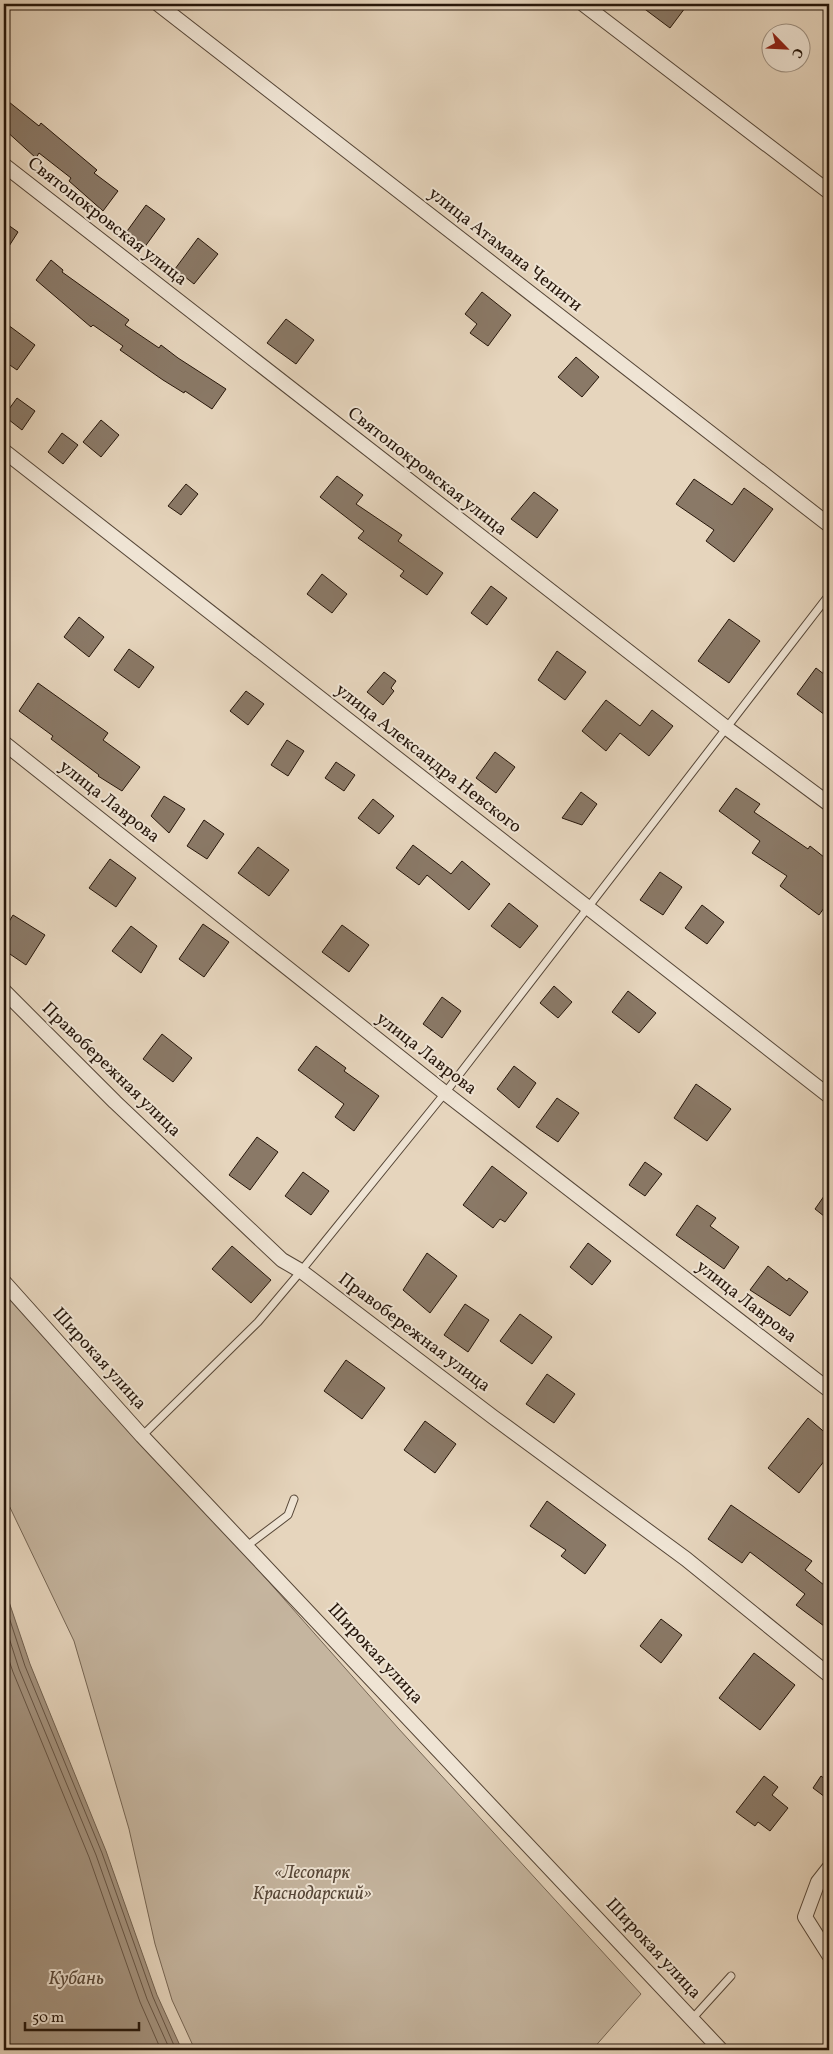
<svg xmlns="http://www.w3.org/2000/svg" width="833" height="2054" font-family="Vollkorn,serif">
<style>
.green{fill:#c5b59f;stroke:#766654}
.water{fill:#a59480;stroke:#726251}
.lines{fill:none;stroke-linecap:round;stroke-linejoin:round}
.shore{stroke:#665545;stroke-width:1}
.building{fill:#8a7967;stroke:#26160a}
.lane-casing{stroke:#564637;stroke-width:9}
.street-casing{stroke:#564637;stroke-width:16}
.lane{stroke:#efe4d4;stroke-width:7}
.street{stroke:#efe4d4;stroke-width:14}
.labels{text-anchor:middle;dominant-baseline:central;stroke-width:4;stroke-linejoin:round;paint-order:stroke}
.street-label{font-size:18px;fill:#26160a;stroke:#efe4d4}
.park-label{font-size:18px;font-style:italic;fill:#564637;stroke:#efe4d4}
.water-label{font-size:19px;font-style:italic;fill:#594839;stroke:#efe4d4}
</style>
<rect width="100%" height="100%" fill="#e6d5bd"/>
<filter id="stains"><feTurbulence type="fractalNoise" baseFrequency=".004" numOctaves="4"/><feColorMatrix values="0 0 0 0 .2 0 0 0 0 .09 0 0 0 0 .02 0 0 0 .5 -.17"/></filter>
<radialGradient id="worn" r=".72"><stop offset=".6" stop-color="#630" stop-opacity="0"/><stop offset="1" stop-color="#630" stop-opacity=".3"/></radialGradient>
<polygon class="green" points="4,1282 398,1728 641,1994 592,2050 195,2050 172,2000 155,1944 129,1829 74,1641 4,1495"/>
<polygon class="water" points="4,1587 30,1664 106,1851 157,1995 182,2050 4,2050"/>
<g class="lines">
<g class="shore">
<polyline points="4,1602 25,1666 102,1853 153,1997 176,2050"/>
<polyline points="4,1622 19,1669 96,1855 147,1999 170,2050"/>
<polyline points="4,1646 13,1672 89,1857 140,2002 161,2050"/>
</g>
</g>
<g class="building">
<polygon points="638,4 688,4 670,28"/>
<polygon points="4,98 39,126 41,123 54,134 97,170 94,173 118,191 103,211 69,181 71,178 39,153 36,158 4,129"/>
<polygon points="146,205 165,219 144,248 125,234"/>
<polygon points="4,222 18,232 4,254"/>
<polygon points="198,238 218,254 194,284 175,269"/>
<polygon points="51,260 63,270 62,272 129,320 125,325 159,348 161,345 178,358 226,389 212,409 185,391 184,393 163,380 120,350 123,346 93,325 91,327 36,280"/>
<polygon points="482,292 511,315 488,346 470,333 477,324 465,314"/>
<polygon points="286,319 314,340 296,364 267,343"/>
<polygon points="4,322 35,345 17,370 4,361"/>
<polygon points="576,357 599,377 582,397 558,377"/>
<polygon points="17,398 35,411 22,430 4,416"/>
<polygon points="101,420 119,435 101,457 83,442"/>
<polygon points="62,433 78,445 63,464 48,452"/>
<polygon points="337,476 363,495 356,504 402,535 398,541 443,573 427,595 400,576 404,571 358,538 364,531 320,497"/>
<polygon points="694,479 732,505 744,488 773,509 734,562 706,541 714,530 676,504"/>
<polygon points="186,484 198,494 181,515 168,506"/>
<polygon points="534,492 558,510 537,538 511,519"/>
<polygon points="322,574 347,594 332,613 307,594"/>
<polygon points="491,586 507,598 487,625 471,613"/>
<polygon points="79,617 104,637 89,657 64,637"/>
<polygon points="729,619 760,641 729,683 698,661"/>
<polygon points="129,649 154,667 139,688 114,670"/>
<polygon points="557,651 586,672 565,700 538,680"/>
<polygon points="816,668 829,678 829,718 797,694"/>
<polygon points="384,672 396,681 391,688 394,691 383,705 367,692"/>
<polygon points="38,683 108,733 103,740 140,767 122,791 98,776 99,775 51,739 53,736 19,711"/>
<polygon points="246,691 264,704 248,725 230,711"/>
<polygon points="606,700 640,726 652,710 673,726 649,756 620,733 606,751 582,731"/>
<polygon points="287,740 304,751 288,776 271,765"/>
<polygon points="495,752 515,767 496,793 476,778"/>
<polygon points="336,762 355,775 344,791 325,778"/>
<polygon points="736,788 760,804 754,812 808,849 810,846 829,861 829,901 819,915 780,886 787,876 752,853 760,841 719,811"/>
<polygon points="581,792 597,804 582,825 562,818"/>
<polygon points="164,796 185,809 169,833 151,816"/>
<polygon points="373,799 394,816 379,834 358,818"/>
<polygon points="204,820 224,834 207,859 187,846"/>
<polygon points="413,845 451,874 462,861 490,884 469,910 427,875 419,885 396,868"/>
<polygon points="258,847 289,870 269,896 238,873"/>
<polygon points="110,859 136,878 116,907 89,888"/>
<polygon points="660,872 682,887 663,915 640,900"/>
<polygon points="509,903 538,926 520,948 491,926"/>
<polygon points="702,905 724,922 707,944 685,928"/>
<polygon points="13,915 45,935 26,965 4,950 4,930"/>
<polygon points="203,924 229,942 204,977 179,959"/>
<polygon points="342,925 369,945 349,972 322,952"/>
<polygon points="131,926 157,946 141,973 112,951"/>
<polygon points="554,986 572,1002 558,1018 540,1003"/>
<polygon points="628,991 656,1013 639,1033 612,1012"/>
<polygon points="442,997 461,1011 442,1038 423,1024"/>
<polygon points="162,1034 192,1058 173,1082 143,1059"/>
<polygon points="316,1046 346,1068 344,1071 379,1096 354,1131 335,1117 344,1104 298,1070"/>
<polygon points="514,1066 536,1083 519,1108 497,1089"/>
<polygon points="696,1084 731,1109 707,1141 674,1118"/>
<polygon points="557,1098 579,1113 558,1142 536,1127"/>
<polygon points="257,1137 278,1152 250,1190 229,1175"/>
<polygon points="645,1162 662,1174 645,1196 629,1185"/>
<polygon points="492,1166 527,1193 505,1222 500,1219 493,1228 463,1205"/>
<polygon points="303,1172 329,1191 311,1215 285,1196"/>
<polygon points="829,1189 829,1220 815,1209"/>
<polygon points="697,1205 716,1218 710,1226 739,1247 724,1269 676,1235"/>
<polygon points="588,1243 611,1261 592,1285 570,1267"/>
<polygon points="232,1246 271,1280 251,1303 212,1269"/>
<polygon points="427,1253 457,1276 430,1313 403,1290"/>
<polygon points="768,1266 787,1281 789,1278 808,1292 790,1316 750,1290"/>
<polygon points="465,1304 489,1320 468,1352 444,1335"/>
<polygon points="520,1314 552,1337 532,1364 500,1341"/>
<polygon points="346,1360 385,1388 362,1419 324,1391"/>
<polygon points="547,1374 575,1394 554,1423 526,1404"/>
<polygon points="808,1418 829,1436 829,1455 799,1493 768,1468"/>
<polygon points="425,1421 456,1444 435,1473 404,1450"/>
<polygon points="547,1501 606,1545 585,1574 561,1556 566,1550 530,1526"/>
<polygon points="731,1505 812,1561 805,1570 829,1589 829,1619 824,1626 796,1605 805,1594 750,1552 742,1563 708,1539"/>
<polygon points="661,1619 682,1635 661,1663 640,1646"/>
<polygon points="754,1653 795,1685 760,1730 719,1698"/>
<polygon points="764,1776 778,1787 772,1795 788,1808 770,1831 758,1822 755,1826 736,1812"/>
<polygon points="821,1776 829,1782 829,1800 813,1788"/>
</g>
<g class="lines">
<defs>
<g id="lane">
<polyline points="142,1436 258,1322 301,1271 445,1093 829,595"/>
<polyline points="247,1546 288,1515 294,1499"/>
<polyline points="692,2019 731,1976"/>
</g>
<g id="street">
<polyline points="158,4 829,525"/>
<polyline points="583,4 829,192"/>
<polyline points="4,165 728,729 829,804"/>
<polyline points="4,451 829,1096"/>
<polyline points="4,743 445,1093 829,1390"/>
<polyline points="4,991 115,1102 282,1260 301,1271 493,1417 686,1559 829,1675"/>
<polyline points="4,1282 142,1436 721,2050"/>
<polyline points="829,1868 818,1882 805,1917 829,1955"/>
</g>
</defs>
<use href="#lane" class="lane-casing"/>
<use href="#street" class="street-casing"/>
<use href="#lane" class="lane"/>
<use href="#street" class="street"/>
</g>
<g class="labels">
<g class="street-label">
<text transform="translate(107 222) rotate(38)">Святопокровская улица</text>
<text transform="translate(505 250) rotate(38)">улица Атамана Чепиги</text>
<text transform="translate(427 472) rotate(38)">Святопокровская улица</text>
<text transform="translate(428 759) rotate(38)">улица Александра Невского</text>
<text transform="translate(109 802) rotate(38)">улица Лаврова</text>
<text transform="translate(426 1054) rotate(38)">улица Лаврова</text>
<text transform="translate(111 1070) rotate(44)">Правобережная улица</text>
<text transform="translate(746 1302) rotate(38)">улица Лаврова</text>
<text transform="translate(414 1333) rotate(37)">Правобережная улица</text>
<text transform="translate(99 1359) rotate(48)">Широкая улица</text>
<text transform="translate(375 1654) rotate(47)">Широкая улица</text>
<text transform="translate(653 1949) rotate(47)">Широкая улица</text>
</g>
<g class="park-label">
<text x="312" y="1873">«Лесопарк<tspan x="312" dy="21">Краснодарский»</tspan></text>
</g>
<g class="water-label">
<text x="76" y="1979">Кубань</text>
</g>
</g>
<rect width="833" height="2054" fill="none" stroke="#e6d5bd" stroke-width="20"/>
<rect x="5" y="5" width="823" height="2044" fill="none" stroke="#26160a" stroke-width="2.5"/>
<rect x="10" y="10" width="813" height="2034" fill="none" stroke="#26160a"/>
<g transform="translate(786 48) rotate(114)"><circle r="24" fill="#efe4d4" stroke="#9f9283"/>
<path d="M0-4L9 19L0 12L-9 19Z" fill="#8f2418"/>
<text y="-8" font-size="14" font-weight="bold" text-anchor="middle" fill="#26160a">С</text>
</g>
<path d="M25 2022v8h114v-8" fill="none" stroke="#26160a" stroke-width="2.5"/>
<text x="32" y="2022" font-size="15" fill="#26160a" stroke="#efe4d4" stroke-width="4" paint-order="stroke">50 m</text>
<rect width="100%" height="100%" filter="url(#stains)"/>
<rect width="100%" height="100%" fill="url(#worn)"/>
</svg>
